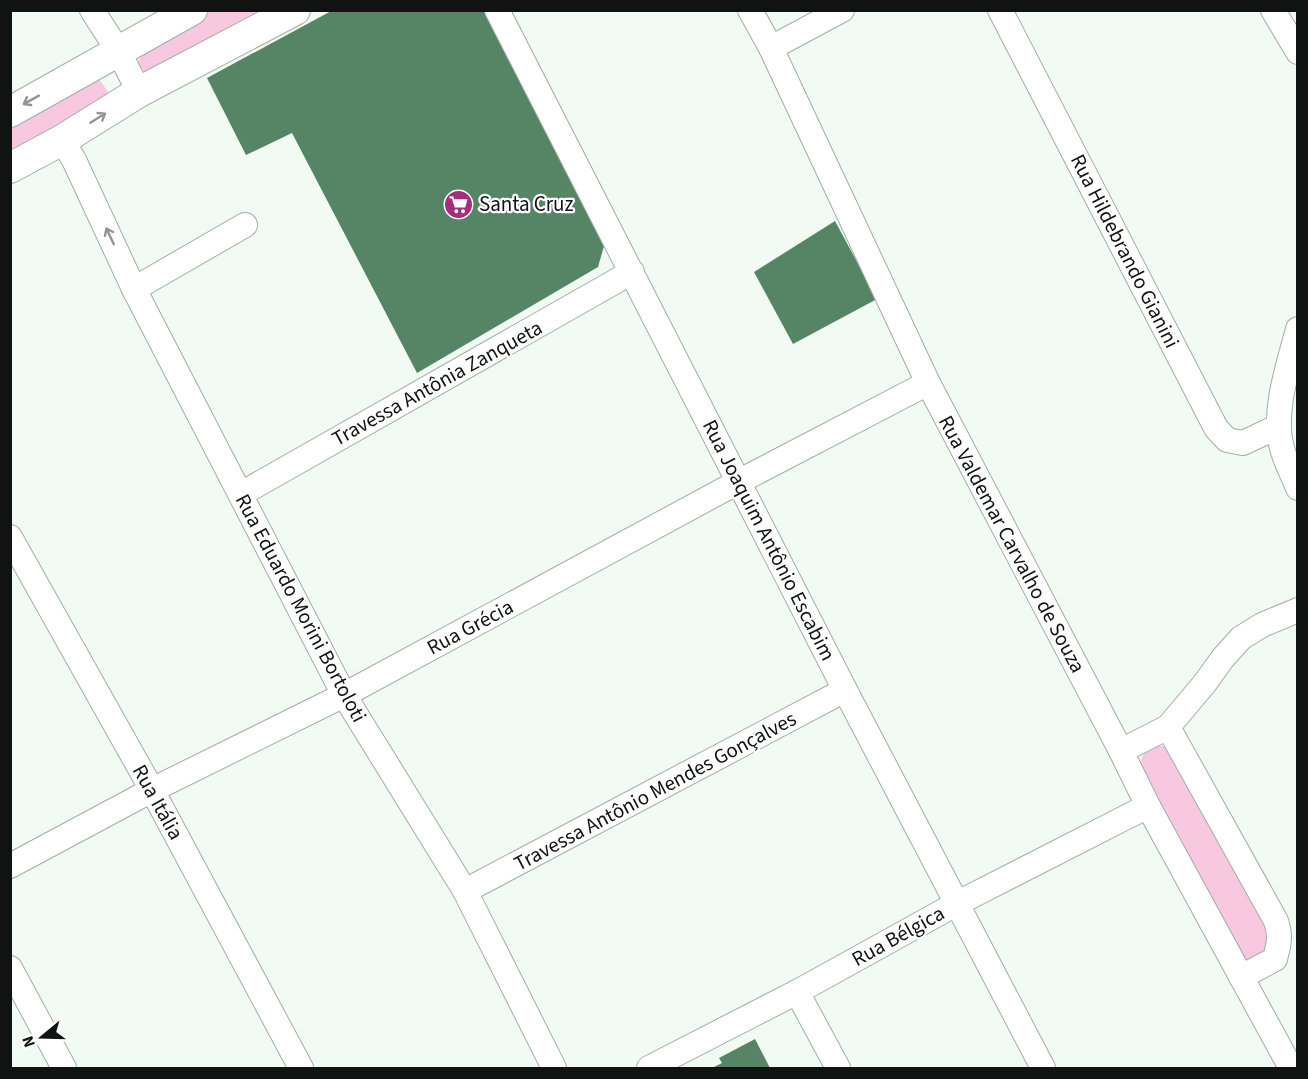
<svg xmlns="http://www.w3.org/2000/svg" width="1308" height="1079" font-family="'Source Sans 3',sans-serif">
<style>
.green{fill:#f8c8e1}
.building{fill:#558564}
.lines{fill:none;stroke-linecap:round;stroke-linejoin:round}
.minor-casing{stroke:#a3aca6;stroke-width:26}
.major-casing{stroke:#a3aca6;stroke-width:32}
.minor{stroke:#fff;stroke-width:24}
.major{stroke:#fff;stroke-width:30}
.oneway{stroke:#939594}
.labels{text-anchor:middle;dominant-baseline:central;stroke-width:4.5;stroke-linejoin:round;paint-order:stroke}
.poi-label{font-size:21px;fill:#101311;stroke:#fff;text-anchor:start}
.street-label{font-size:21px;fill:#101311;stroke:#fff}
</style>
<rect width="100%" height="100%" fill="#f1fbf4"/>
<g class="green">
<polygon points="211,11 271,11 146,75 138,62 144,48"/>
<polygon points="100,80 108,92 102,107 11,157 10,123 83,81"/>
<path d="M1156,746H1164L1172,750L1273,936L1269,951L1249,960L1242,957L1140,767C1141,755 1145,750 1156,746Z"/>
</g>
<g class="building">
<polygon points="333,10 485,10 606,239 598,267 417,373 292,133 246,155 207,78"/>
<polygon points="835,221 877,299 793,344 754,272"/>
<polygon points="755,1039 770,1068 712,1068 722,1063 719,1058"/>
</g>
<g class="lines">
<defs>
<g id="minor">
<polyline points="92,10 119,52 139,92"/>
<polyline points="497,10 845,690 1043,1068"/>
<polyline points="750,10 771,48 928,383 1121,751 1148,806 1291,1068"/>
<polyline points="1000,10 1216,428 1227,440 1243,443 1279,426"/>
<polyline points="1273,10 1298,52"/>
<polyline points="771,48 842,10"/>
<polyline points="62,140 74,160 134,289 344,695 465,891 554,1068"/>
<polyline points="134,289 245,225"/>
<path d="M1298,329C1289,364 1273,409 1281,444C1284,459 1292,473 1298,488"/>
<polyline points="241,494 632,272"/>
<polyline points="10,537 152,790 301,1068"/>
<path d="M1168,727L1276,921C1281,936 1279,944 1275,959L1241,977"/>
<polyline points="1121,751 1168,727 1205,683 1223,658 1241,638 1262,625 1298,610"/>
<polyline points="10,866 152,790 344,695 738,482 928,383"/>
<polyline points="465,891 845,690"/>
<polyline points="10,968 64,1068"/>
<polyline points="797,992 838,1068"/>
<polyline points="649,1068 797,992 956,904 1148,806"/>
</g>
<g id="major">
<polyline points="10,112 192,10"/>
<polyline points="10,168 62,140 139,92 295,10"/>
</g>
</defs>
<use href="#minor" class="minor-casing"/>
<use href="#major" class="major-casing"/>
<use href="#minor" class="minor"/>
<use href="#major" class="major"/>
</g>
<defs><path id="oneway-shaft" d="M-6 0H5M1.5-3L5.5 0L1.5 3" fill="none" stroke-width="1.6" stroke-linecap="round" stroke-linejoin="round" transform="scale(1.5)"/></defs>
<g class="oneway">
<use href="#oneway-shaft" transform="translate(31 100) rotate(151)"/>
<use href="#oneway-shaft" transform="translate(98 118) rotate(-32)"/>
<use href="#oneway-shaft" transform="translate(110 236) rotate(-115)"/>
</g>
<defs>
<symbol id="supermarket-disc" viewBox="-11 -11 22 22"><circle r="9.5" fill="#a92c7c" stroke="#fff"/><path d="M-6-5.5h2.5l.6 2H6L4.5 2H-2.5L-4.4-4H-6ZM-1.5 3.2a1.3 1.3 0 1 0 .1 0ZM3 3.2a1.3 1.3 0 1 0 .1 0Z" fill="#fff"/></symbol>
</defs>
<g fill-rule="evenodd">
<use href="#supermarket-disc" x="442" y="188" width="33" height="33"/>
</g>
<g class="labels">
<g class="poi-label">
<text x="479" y="204">Santa Cruz</text>
</g>
<g class="street-label">
<text transform="translate(1125 251) rotate(63)">Rua Hildebrando Gianini</text>
<text transform="translate(437 383) rotate(-29)">Travessa Antônia Zanqueta</text>
<text transform="translate(769 540) rotate(63)">Rua Joaquim Antônio Escabim</text>
<text transform="translate(1012 544) rotate(62)">Rua Valdemar Carvalho de Souza</text>
<text transform="translate(301 608) rotate(62)">Rua Eduardo Morini Bortoloti</text>
<text transform="translate(470 627) rotate(-28)">Rua Grécia</text>
<text transform="translate(655 791) rotate(-28)">Travessa Antônio Mendes Gonçalves</text>
<text transform="translate(158 802) rotate(61)">Rua Itália</text>
<text transform="translate(898 936) rotate(-29)">Rua Bélgica</text>
</g>
</g>
<rect width="1308" height="1079" fill="none" stroke="#101311" stroke-width="24"/>
<g transform="translate(42 1037) rotate(251)" stroke="#ffffff" stroke-width="4.5" paint-order="stroke">
<path d="M0-4.5L10 22L0 15L-10 22Z" fill="#101311"/>
<text y="-9" font-size="16" font-weight="bold" text-anchor="middle" fill="#101311">N</text>
</g>
</svg>
